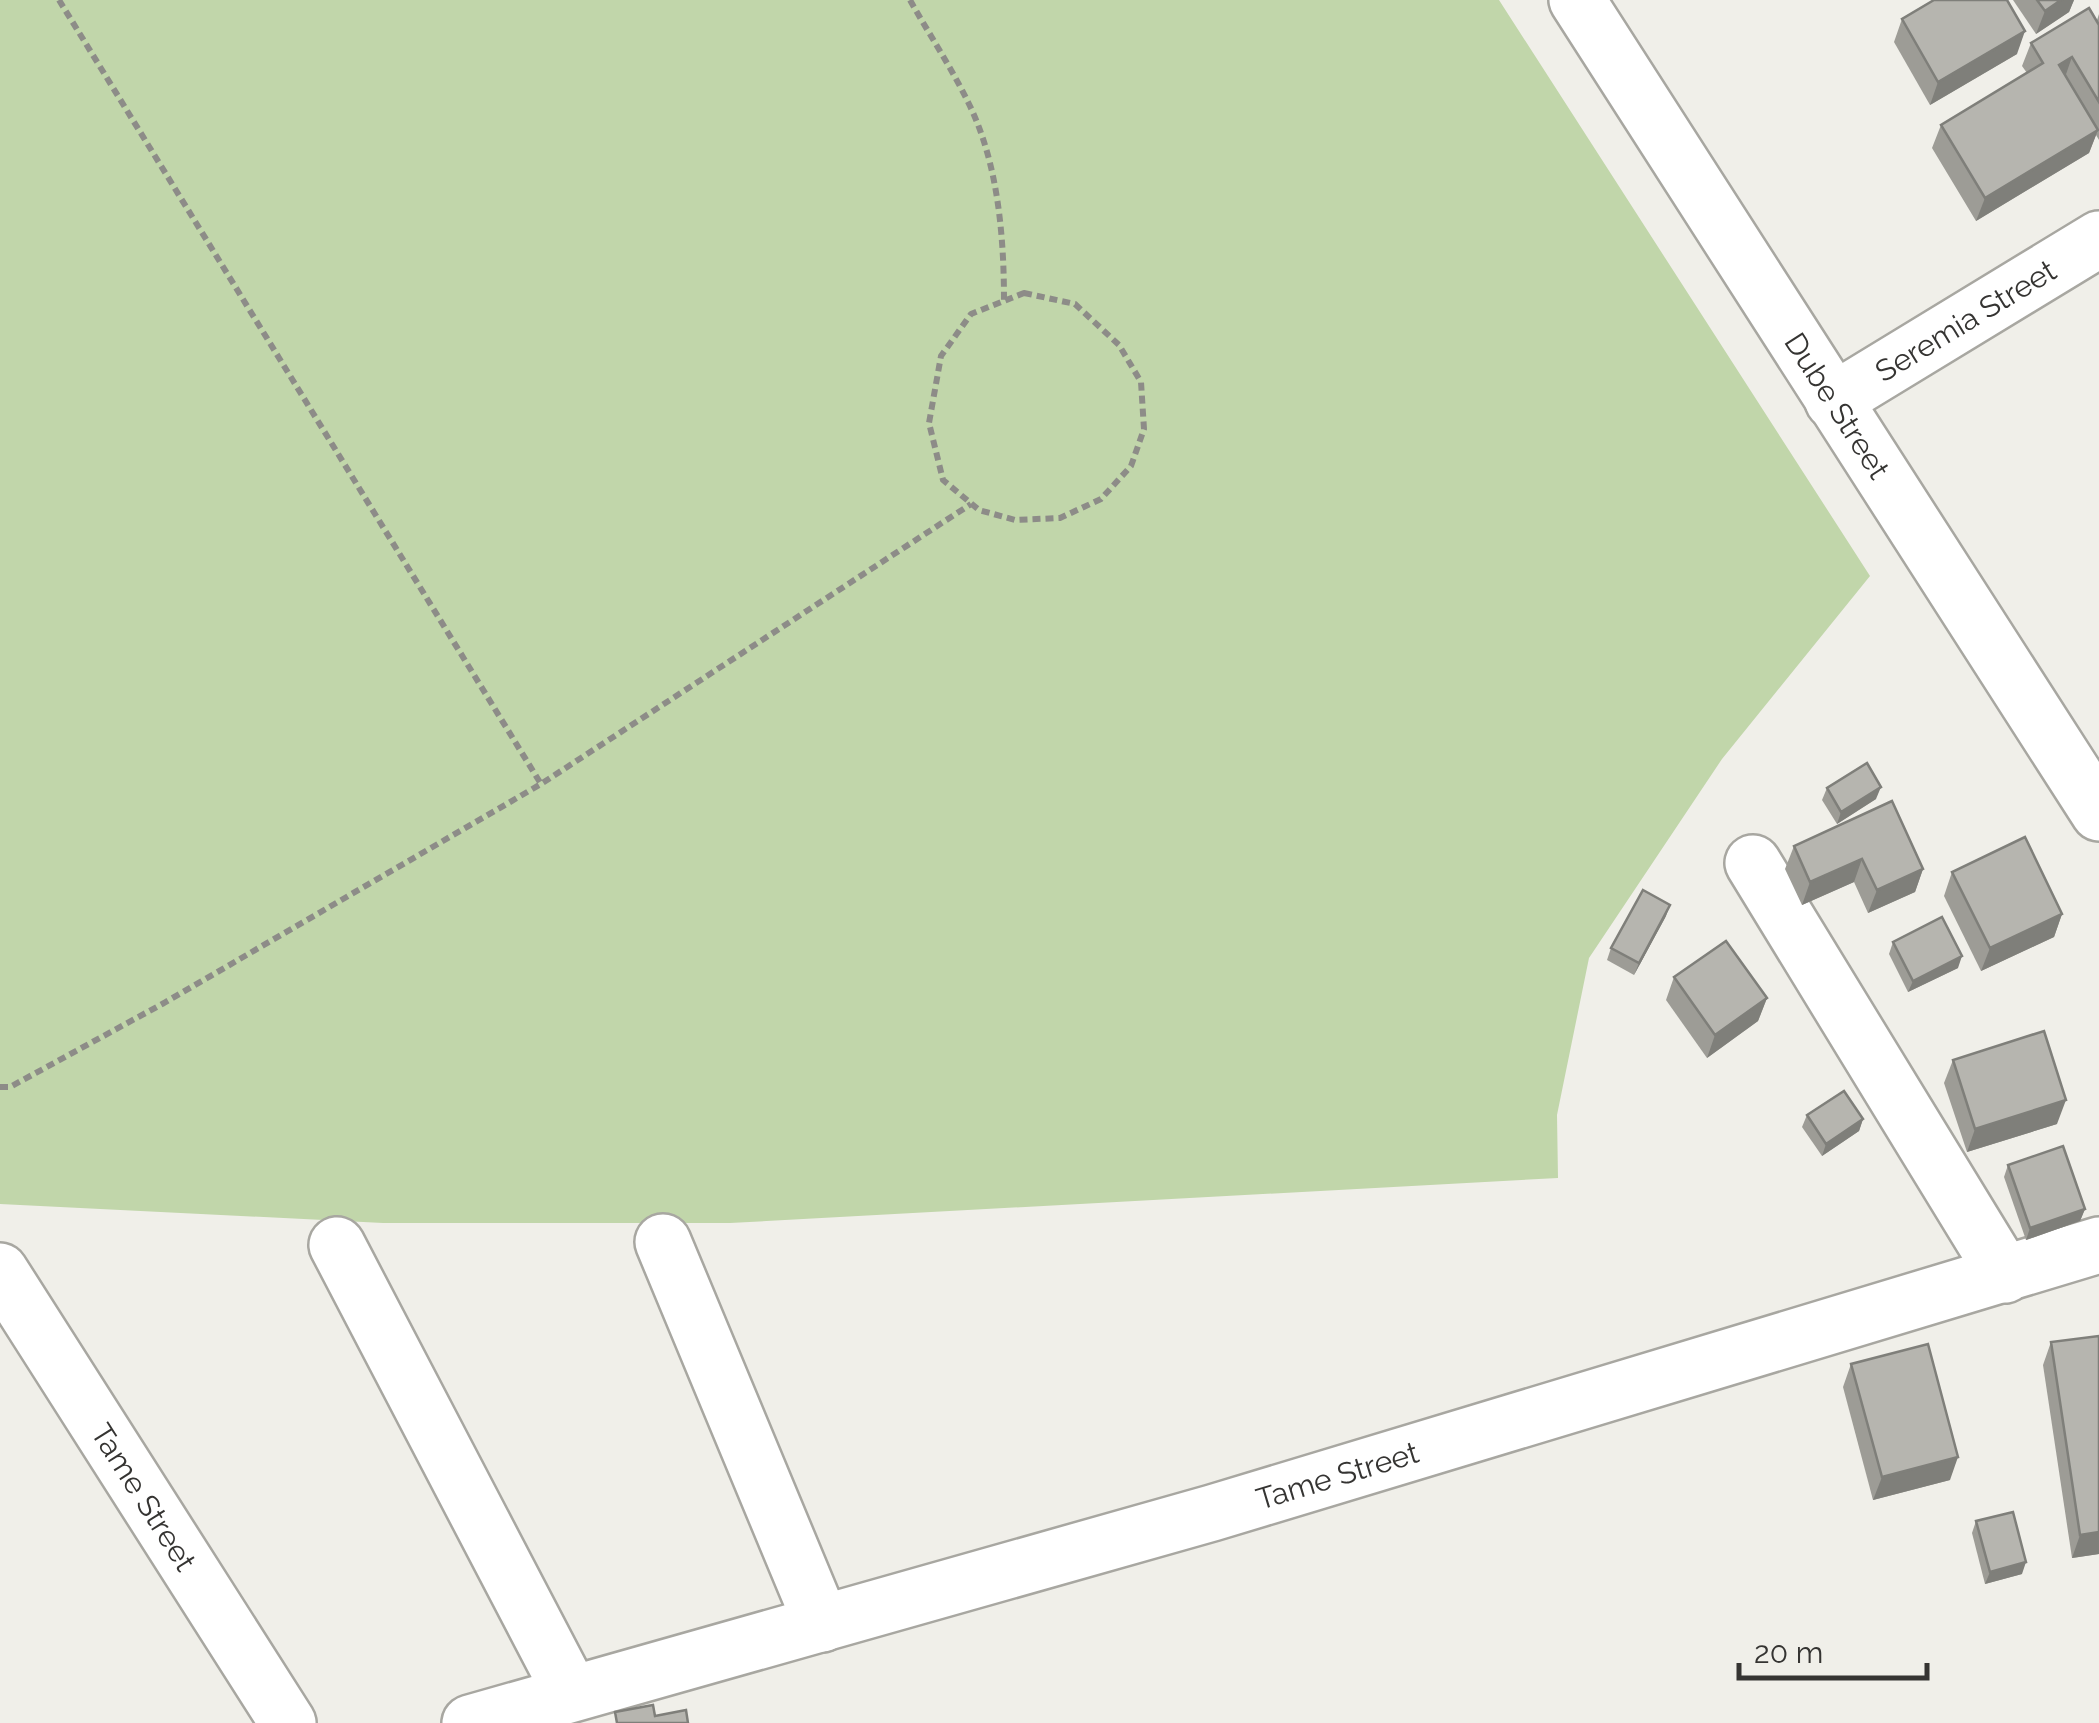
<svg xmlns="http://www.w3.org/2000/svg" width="2099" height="1723" font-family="Raleway,sans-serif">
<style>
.green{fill:#c1d6aa}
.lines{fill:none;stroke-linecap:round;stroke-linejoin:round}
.street-casing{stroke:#a8a7a1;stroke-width:60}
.secondary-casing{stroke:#a8a7a1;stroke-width:60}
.path{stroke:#8d8c88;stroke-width:6;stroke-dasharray:8 5;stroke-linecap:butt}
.street{stroke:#fff;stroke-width:55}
.secondary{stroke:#fff;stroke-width:55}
.wall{fill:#9d9c96}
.shaded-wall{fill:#7f7f7a}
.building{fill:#b6b5af;stroke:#7f7f7a;stroke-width:2.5}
.labels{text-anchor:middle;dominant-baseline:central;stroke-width:9;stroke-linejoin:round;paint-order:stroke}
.street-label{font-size:30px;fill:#353432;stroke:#f0efe9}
</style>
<rect width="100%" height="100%" fill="#f0efe9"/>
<polygon class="green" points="0,0 1499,0 1870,576 1722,759 1589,958 1557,1115 1558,1178 730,1223 383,1223 0,1204"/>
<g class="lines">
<defs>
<g id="street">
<path id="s1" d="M1833,401L2099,239"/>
<polyline points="1753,863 2005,1275"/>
<polyline points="663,1242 822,1624"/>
<polyline points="337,1245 571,1693"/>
<path id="s2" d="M0,1271L288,1723"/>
<path id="s3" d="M470,1723L1212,1513L2099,1245"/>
</g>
<g id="secondary">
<path id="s4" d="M1577,0L2099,813"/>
</g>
</defs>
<use href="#street" class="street-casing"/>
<use href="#secondary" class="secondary-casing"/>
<g class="path">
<polyline points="59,0 541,784"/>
<path d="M910,0C929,34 951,67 968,102C998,162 1004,236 1004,301"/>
<polygon points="1024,293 1075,304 1119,345 1141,382 1144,429 1131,466 1101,499 1060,518 1015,520 979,510 943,480 929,423 941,356 971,314"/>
<polyline points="0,1087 10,1087 164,1003 541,784 971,504"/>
</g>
<use href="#street" class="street"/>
<use href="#secondary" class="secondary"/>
</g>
<g class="wall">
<polygon points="2013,0 2074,0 2069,12 2036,34"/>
<polygon points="2099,14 2099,140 2096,135 2089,153 1976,221 1932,148 1941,125 2027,73 2022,66 2031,43 2097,20"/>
<polygon points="1902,19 2017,54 1930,105 1894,42"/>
<polygon points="1827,788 1876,799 1837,824 1822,800"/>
<polygon points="1794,846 1923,869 1915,892 1868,913 1854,882 1802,905 1785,869"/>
<polygon points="1952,872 2062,914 2054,937 1981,971 1944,896"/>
<polygon points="1666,916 1634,975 1607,960 1611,948"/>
<polygon points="1893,942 1958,968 1908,992 1889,954"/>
<polygon points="1674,977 1767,998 1758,1021 1707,1058 1666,1000"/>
<polygon points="1953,1060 2057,1124 1967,1152 1944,1083"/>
<polygon points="1807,1115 1863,1119 1859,1131 1822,1156 1802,1127"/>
<polygon points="2008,1165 2085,1209 2080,1221 2026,1240 2004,1177"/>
<polygon points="2051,1342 2099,1554 2072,1558 2043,1365"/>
<polygon points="1851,1364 1950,1480 1873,1500 1843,1387"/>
<polygon points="1976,1521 2022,1574 1985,1584 1972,1533"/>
</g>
<g class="shaded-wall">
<polygon points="2061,0 2074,0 2069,12 2036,34 2045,11"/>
<polygon points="2025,31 2017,54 1930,105 1938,82"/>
<polygon points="2072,57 2064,80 2059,65"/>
<polygon points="2098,130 2089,153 1976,221 1985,198"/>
<polygon points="1881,787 1876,799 1837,824 1841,812"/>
<polygon points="1862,859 1854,882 1802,905 1810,882"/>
<polygon points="1923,869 1915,892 1868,913 1877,890"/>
<polygon points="1670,905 1666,916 1634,975 1639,963"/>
<polygon points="2062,914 2054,937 1981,971 1990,948"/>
<polygon points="1962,956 1958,968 1908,992 1913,981"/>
<polygon points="1767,998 1758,1021 1707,1058 1715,1035"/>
<polygon points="2066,1100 2057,1124 1967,1152 1975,1129"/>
<polygon points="1863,1119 1859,1131 1822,1156 1826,1144"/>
<polygon points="2085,1209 2080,1221 2026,1240 2030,1228"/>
<polygon points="1958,1457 1950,1480 1873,1500 1882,1477"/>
<polygon points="2099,1532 2099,1554 2072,1558 2080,1535"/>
<polygon points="2026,1562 2022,1574 1985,1584 1990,1572"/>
</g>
<g class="building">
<polygon points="1934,0 2007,0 2025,31 1938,82 1902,19"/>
<polygon points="2037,0 2061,0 2045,11"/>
<polygon points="2089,8 2099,25 2099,102 2072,57 2059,65 2098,130 1985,198 1941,125 2043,63 2031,43"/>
<polygon points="1867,763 1881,787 1841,812 1827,788"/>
<polygon points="1892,801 1923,869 1877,890 1862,859 1810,882 1794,846"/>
<polygon points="2025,837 2062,914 1990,948 1952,872"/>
<polygon points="1643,890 1670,905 1639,963 1611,948"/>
<polygon points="1942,917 1962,956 1913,981 1893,942"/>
<polygon points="1726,941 1767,998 1715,1035 1674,977"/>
<polygon points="2044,1031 2066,1100 1975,1129 1953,1060"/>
<polygon points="1844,1091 1863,1119 1826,1144 1807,1115"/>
<polygon points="2063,1146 2085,1209 2030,1228 2008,1165"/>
<polygon points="2099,1336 2099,1532 2080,1535 2051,1342"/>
<polygon points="1928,1344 1958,1457 1882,1477 1851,1364"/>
<polygon points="2013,1512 2026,1562 1990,1572 1976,1521"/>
<polygon points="653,1705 655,1716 686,1710 688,1723 617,1723 615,1712"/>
</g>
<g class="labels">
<g class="street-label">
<text stroke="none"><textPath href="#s1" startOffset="155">Seremia Street</textPath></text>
<text stroke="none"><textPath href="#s4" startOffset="482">Dube Street</textPath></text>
<text stroke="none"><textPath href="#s3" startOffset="902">Tame Street</textPath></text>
<text stroke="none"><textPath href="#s2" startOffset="268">Tame Street</textPath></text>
</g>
</g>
<path d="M1739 1663v15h188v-15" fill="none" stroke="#353432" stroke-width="5"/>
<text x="1754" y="1663" font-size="30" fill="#353432" stroke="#f0efe9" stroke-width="8" paint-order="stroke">20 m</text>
</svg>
